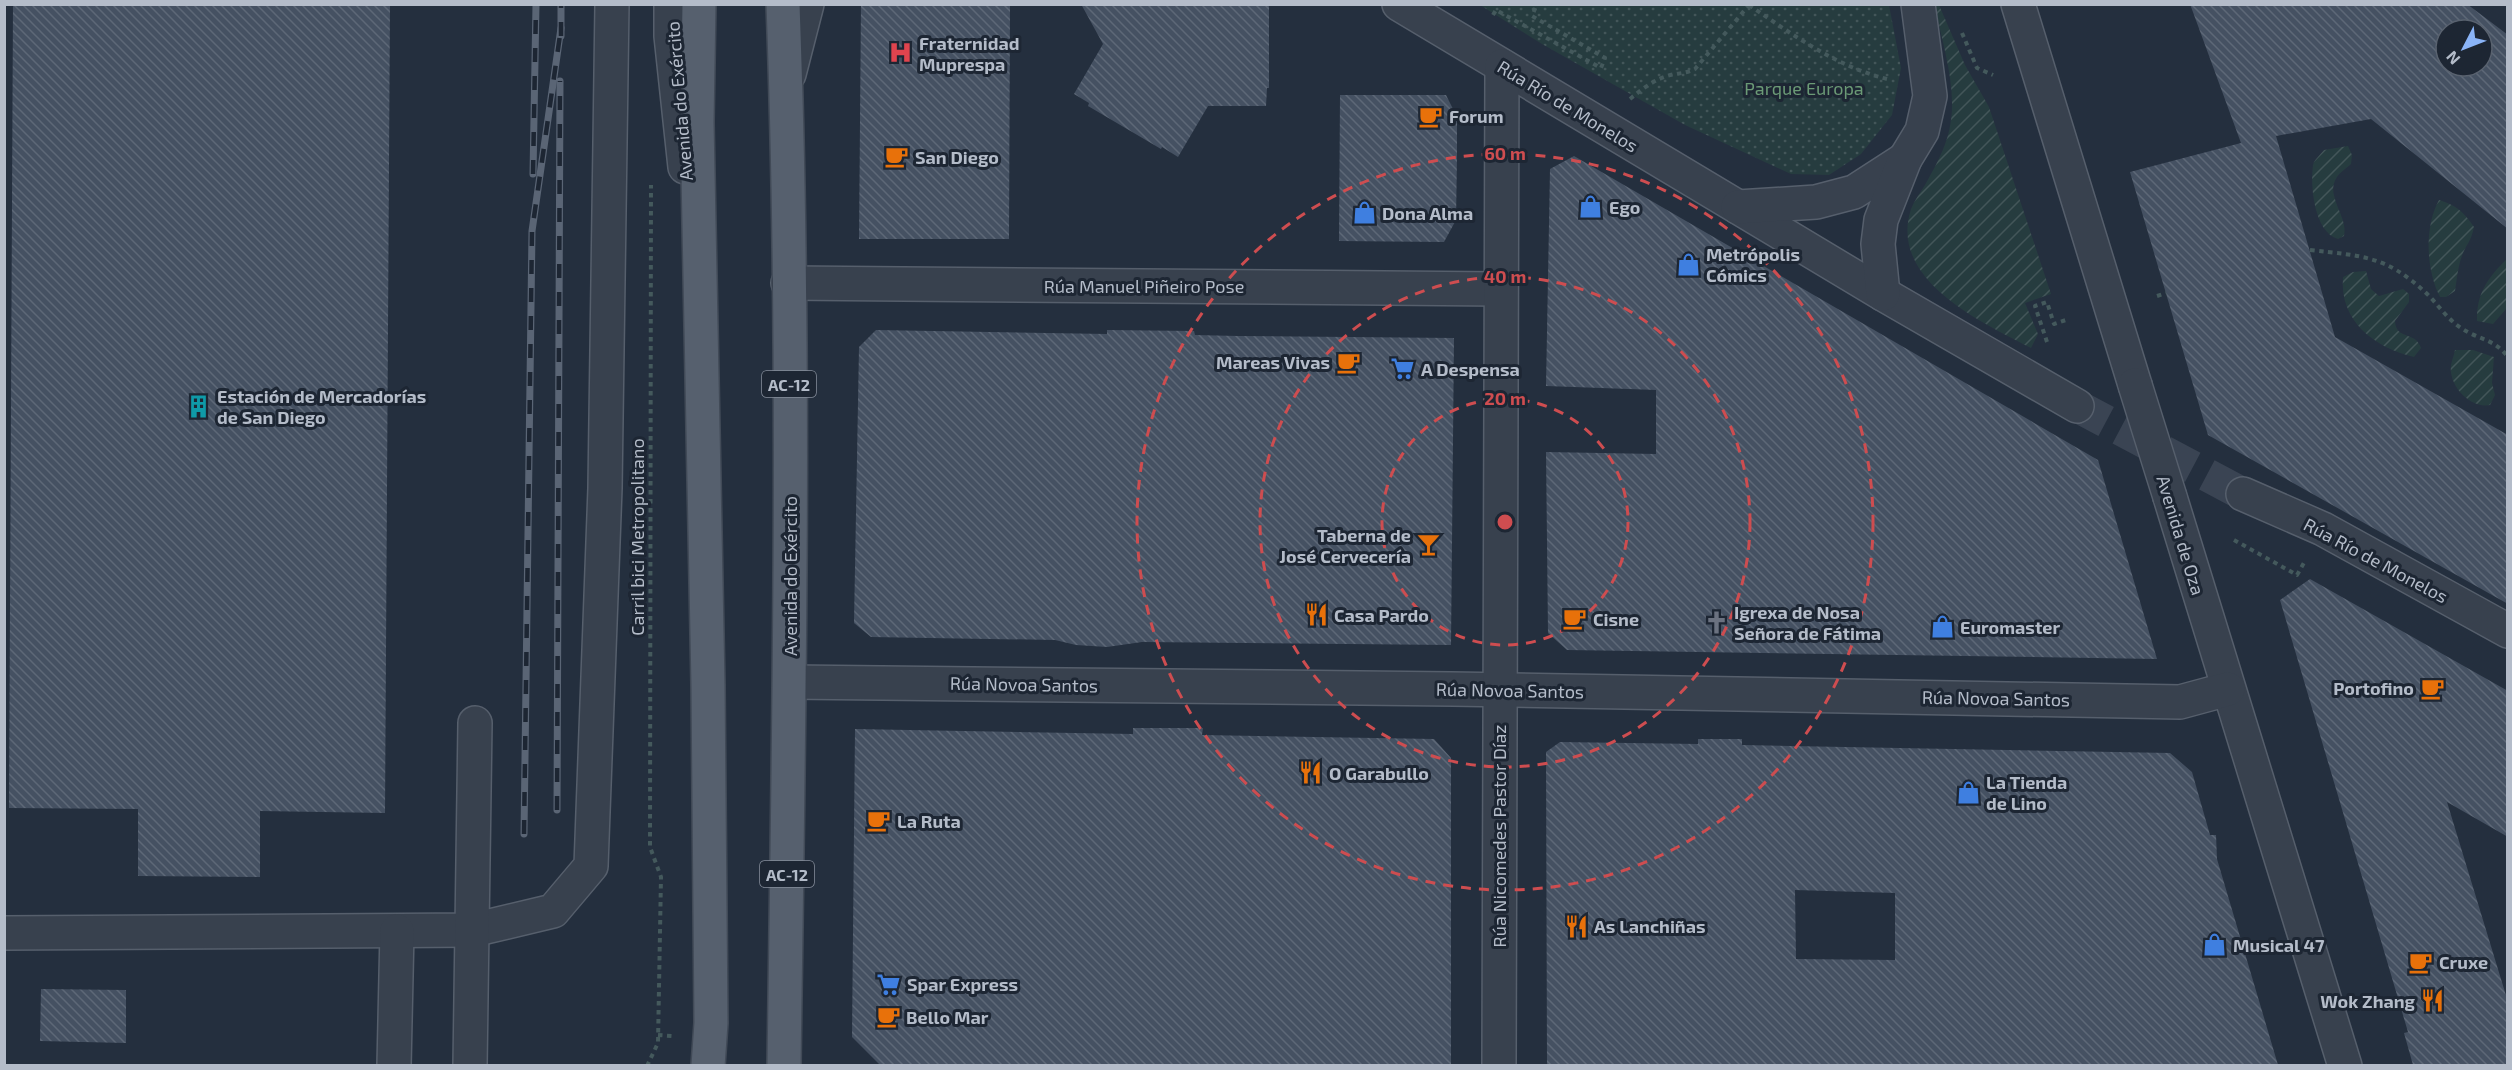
<svg xmlns="http://www.w3.org/2000/svg" width="2512" height="1070" font-family="'Exo 2',sans-serif">
<style>
.park{fill:url(#park-dots)}
.garden{fill:url(#garden-furrows)}
.building{fill:url(#building-back-hatch);fill-rule:evenodd}
.lines{fill:none;stroke-linecap:round;stroke-linejoin:round}
.minor-tunnel{stroke:#3a4453;stroke-width:33;stroke-dasharray:33 16;stroke-linecap:butt}
.minor-casing{stroke:#565f6c;stroke-width:36}
.major-casing{stroke:#414a57;stroke-width:36}
.path{stroke:#44595c;stroke-width:4;stroke-dasharray:4.5 4.5;stroke-linecap:butt}
.minor{stroke:#38414e;stroke-width:33}
.major{stroke:#56606e;stroke-width:33}
.rail-casing{stroke:#5a6575;stroke-width:7}
.rail{stroke:#1d2633;stroke-width:4.5;stroke-dasharray:14;stroke-linecap:butt}
.minor-bridge-casing{stroke:#565f6c;stroke-width:36;stroke-linecap:butt}
.minor-bridge{stroke:#38414e;stroke-width:33}
.ring{fill:none;stroke:#ce4d50;stroke-width:3;stroke-dasharray:10 8}
.labels{text-anchor:middle;dominant-baseline:central;stroke-width:6;stroke-linejoin:round;paint-order:stroke}
.shield{fill:#1d2633;stroke:#878f9c;stroke-width:1.5}
.shield-label{font-size:16px;font-weight:bold;fill:#b4bcc9}
.poi-label{font-size:18px;font-weight:bold;fill:#b4bcc9;stroke:#1d2633;text-anchor:start}
.park-label{font-size:18px;fill:#6b9a76;stroke:#1d2633}
.street-label{font-size:18px;fill:#b4bcc9;stroke:#1d2633}
.centre{fill:#ce4d50;stroke:#1d2633;stroke-width:3}
.ring-label{font-size:18px;text-anchor:middle;font-weight:bold;fill:#ce4d50;stroke:#1d2633;stroke-width:6;stroke-linejoin:round;paint-order:stroke}
</style>
<defs>
<pattern id="park-dots" width="8" height="8" patternUnits="userSpaceOnUse" patternTransform="scale(1.5)"><rect width="8" height="8" fill="#263c3f"/><path d="M2 2h.1M6 6h.1" fill="none" stroke="#435659" stroke-width="1.8" stroke-linecap="round"/></pattern>
<pattern id="garden-furrows" width="10" height="10" patternUnits="userSpaceOnUse" patternTransform="scale(1.5)"><rect width="10" height="10" fill="#263c3f"/><path d="M-1 1l2-2M0 10L10 0M9 11l2-2" fill="none" stroke="#435659"/></pattern>
<pattern id="building-back-hatch" width="6" height="6" patternUnits="userSpaceOnUse" patternTransform="scale(1.5)"><rect width="6" height="6" fill="#455162"/><path d="M-1 5l2 2M0 0l6 6M5-1l2 2" fill="none" stroke="#5d6877"/></pattern>
</defs>
<rect width="100%" height="100%" fill="#242f3e"/>
<polygon class="park" points="1480,5 1889,5 1901,68 1892,115 1861,154 1829,175 1791,174 1685,125 1542,44"/>
<g class="garden">
<path d="M1935,5H1939L1965,65L1989,107L2051,294L2025,303L2038,334L2031,348C1981,322 1888,280 1911,209C1914,201 1920,193 1925,185C1934,169 1945,149 1949,131C1959,90 1942,45 1935,5Z"/>
<path d="M2348,146L2352,155L2351,164C2347,168 2340,172 2337,177C2324,195 2349,217 2344,236L2338,239C2314,232 2310,186 2313,165C2314,160 2321,154 2324,150Z"/>
<path d="M2439,200C2456,205 2464,212 2474,227C2471,241 2468,242 2463,253C2458,265 2457,279 2455,291L2446,297H2440C2426,270 2424,227 2439,200Z"/>
<path d="M2507,259V308L2493,324L2477,321C2476,294 2488,277 2507,259Z"/>
<path d="M2366,271L2371,289L2379,296L2403,289L2409,294V302L2395,321C2396,336 2406,333 2416,340C2418,342 2420,345 2421,348L2414,357C2375,348 2339,321 2343,277L2353,272Z"/>
<path d="M2455,350H2473L2494,357L2492,383L2495,395L2490,405C2470,409 2448,385 2451,365C2452,360 2454,355 2455,350Z"/>
</g>
<g class="building">
<polygon points="13,4 390,4 385,813 260,811 260,877 138,876 138,809 9,808"/>
<polygon points="861,4 1010,4 1009,239 859,239"/>
<polygon points="1081,4 1269,4 1269,88 1267,88 1266,106 1208,106 1178,157 1162,147 1161,149 1088,106 1089,103 1074,94 1103,44"/>
<path d="M2190,4H2467L2508,35V229L2371,119L2276,136L2335,337L2508,435V604L2208,435L2130,172L2241,143ZM2446,30H2482V66H2446Z"/>
<polygon points="1340,95 1446,95 1457,117 1457,157 1456,220 1444,242 1339,241"/>
<polygon points="1574,156 2098,460 2157,659 1567,650 1548,633 1546,452 1656,454 1656,390 1546,386 1550,169"/>
<polygon points="876,330 1107,334 1107,330 1194,331 1195,335 1238,336 1454,338 1451,645 1142,642 1107,647 1076,645 1055,640 871,637 854,623 859,347"/>
<polygon points="2310,579 2508,691 2508,837 2447,802 2508,1002 2508,1065 2413,1065 2404,1033 2408,1032 2280,600"/>
<polygon points="1133,728 1203,728 1202,735 1434,739 1451,758 1451,1065 880,1065 852,1037 855,729 1133,734"/>
<path d="M1698,739H1742V745L2170,753L2192,772L2210,835H2216L2217,859L2278,1065H1547L1546,752L1560,742L1698,744ZM1795,890L1895,893V960L1796,959Z"/>
<polygon points="41,989 126,990 126,1043 40,1041"/>
</g>
<g class="lines">
<polyline class="minor-tunnel" points="2077,406 2243,494"/>
<defs>
<g id="minor">
<polyline points="671,4 671,36 685,167"/>
<polyline points="1399,4 1883,294 2077,406"/>
<polyline points="2018,4 2135,385"/>
<polyline points="789,74 807,4"/>
<polyline points="1738,207 1816,202 1854,192 1905,159"/>
<polyline points="788,283 1500,289"/>
<polyline points="1883,294 1878,244 1881,220 1905,159 1922,131 1930,96 1918,4"/>
<polyline points="2243,494 2323,529 2508,631"/>
<polyline points="2170,497 2345,1066"/>
<polyline points="790,682 1452,689 2180,702 2228,689"/>
<polyline points="4,933 473,930 553,911 591,866 605,488 612,4"/>
<polyline points="394,1066 397,931"/>
<polyline points="470,1066 475,723"/>
<polyline points="1499,1066 1502,66"/>
</g>
<g id="major">
<polyline points="699,4 697,122 708,685 711,1023 708,1066"/>
<path d="M783,4C796,358 789,712 784,1066"/>
</g>
</defs>
<use href="#minor" class="minor-casing"/>
<use href="#major" class="major-casing"/>
<g class="path">
<path d="M1749,5C1793,35 1838,68 1891,80"/>
<polyline points="1493,15 1496,10 1601,68 1605,58 1532,16 1537,4"/>
<polyline points="1962,33 1977,68 1993,75"/>
<path d="M1630,99C1641,90 1652,81 1667,76C1676,73 1685,74 1695,69L1749,5"/>
<path d="M2310,250C2361,256 2385,255 2425,292C2437,303 2447,319 2461,328C2479,340 2493,338 2508,357"/>
<polyline points="2157,296 2166,293"/>
<polyline points="2047,342 2035,306 2047,302 2054,324 2066,320"/>
<polyline points="2234,540 2297,575 2305,561"/>
<polyline points="658,1035 672,1036"/>
<polyline points="647,1066 658,1043 661,877 650,847 651,185"/>
</g>
<use href="#minor" class="minor"/>
<use href="#major" class="major"/>
<defs>
<g id="rail">
<polyline points="561,36 561,4"/>
<polyline points="533,174 536,4"/>
<polyline points="557,810 560,81"/>
<polyline points="524,834 532,231 561,28"/>
</g>
</defs>
<use href="#rail" class="rail-casing"/>
<use href="#rail" class="rail"/>
<defs>
<polyline id="minor-bridge" points="2135,385 2170,497"/>
</defs>
<use href="#minor-bridge" class="minor-bridge-casing"/>
<use href="#minor-bridge" class="minor-bridge"/>
</g>
<g class="ring">
<circle cx="1505" cy="522" r="123"/>
<circle cx="1505" cy="522" r="245"/>
<circle cx="1505" cy="522" r="368"/>
</g>
<defs>
<symbol id="hospital-bare" viewBox="-9 -9 18 18"><path d="M-5-5h3v3.5h4V-5h3V5h-3V1.5h-4V5h-3Z" fill="#e0444e" stroke="#1d2633" stroke-width="2.5" paint-order="stroke"/></symbol>
<symbol id="cafe-bare" viewBox="-9 -9 18 18"><path d="M-5.5-4.5H6V0H3Q3 3.5 0 3.5H-2.5Q-5.5 3.5-5.5 0ZM3-3.2v2h1.7v-2ZM-6 4.5H4V6H-6Z" fill="#e8710a" stroke="#1d2633" stroke-width="2.5" paint-order="stroke"/></symbol>
<symbol id="shop-bare" viewBox="-9 -9 18 18"><path d="M-5-2.5h2.3a2.7 3.5 0 0 1 5.4 0H5L5.5 6h-11ZM-1.5-2.5h3a1.5 2.3 0 0 0-3 0Z" fill="#3f7fe0" stroke="#1d2633" stroke-width="2.5" paint-order="stroke"/></symbol>
<symbol id="supermarket-bare" viewBox="-9 -9 18 18"><path d="M-6-5.5h2.5l.6 2H6L4.5 2H-2.5L-4.4-4H-6ZM-1.5 3.2a1.3 1.3 0 1 0 .1 0ZM3 3.2a1.3 1.3 0 1 0 .1 0Z" fill="#3f7fe0" stroke="#1d2633" stroke-width="2.5" paint-order="stroke"/></symbol>
<symbol id="building-bare" viewBox="-9 -9 18 18"><path d="M-4-6H4V6H1V3H-1V6H-4ZM-2.5-4.3h1.7v1.8h-1.7ZM.8-4.3h1.7v1.8H.8ZM-2.5-1h1.7V.8h-1.7ZM.8-1h1.7V.8H.8Z" fill="#0f9aa8" stroke="#1d2633" stroke-width="2.5" paint-order="stroke"/></symbol>
<symbol id="bar-bare" viewBox="-9 -9 18 18"><path d="M-6-5H6L.8 .8V4.5H3.5V6h-7V4.5H-.8V.8Z" fill="#e8710a" stroke="#1d2633" stroke-width="2.5" paint-order="stroke"/></symbol>
<symbol id="restaurant-bare" viewBox="-9 -9 18 18"><path d="M-5-6h1v4h1v-4h1v4h1v-4h1v5L-1.5 .5V6h-2V.5L-5-1ZM5-6V6H3V1.5H1.5Q1.5-4 5-6Z" fill="#e8710a" stroke="#1d2633" stroke-width="2.5" paint-order="stroke"/></symbol>
<symbol id="church-bare" viewBox="-9 -9 18 18"><path d="M-1.2-6h2.4v3.5h3.3v2.4h-3.3V6h-2.4V-.1h-3.3v-2.4h3.3Z" fill="#6b7280" stroke="#1d2633" stroke-width="2.5" paint-order="stroke"/></symbol>
</defs>
<g fill-rule="evenodd">
<use href="#hospital-bare" x="884" y="36" width="33" height="33"/>
<use href="#cafe-bare" x="1414" y="100" width="33" height="33"/>
<use href="#cafe-bare" x="880" y="140" width="33" height="33"/>
<use href="#shop-bare" x="1574" y="190" width="33" height="33"/>
<use href="#shop-bare" x="1348" y="196" width="33" height="33"/>
<use href="#shop-bare" x="1672" y="248" width="33" height="33"/>
<use href="#cafe-bare" x="1332" y="346" width="33" height="33"/>
<use href="#supermarket-bare" x="1386" y="352" width="33" height="33"/>
<use href="#building-bare" x="182" y="390" width="33" height="33"/>
<use href="#bar-bare" x="1412" y="528" width="33" height="33"/>
<use href="#restaurant-bare" x="1300" y="598" width="33" height="33"/>
<use href="#cafe-bare" x="1558" y="602" width="33" height="33"/>
<use href="#church-bare" x="1700" y="606" width="33" height="33"/>
<use href="#shop-bare" x="1926" y="610" width="33" height="33"/>
<use href="#cafe-bare" x="2416" y="672" width="33" height="33"/>
<use href="#restaurant-bare" x="1294" y="756" width="33" height="33"/>
<use href="#shop-bare" x="1952" y="776" width="33" height="33"/>
<use href="#cafe-bare" x="862" y="804" width="33" height="33"/>
<use href="#restaurant-bare" x="1560" y="910" width="33" height="33"/>
<use href="#shop-bare" x="2198" y="928" width="33" height="33"/>
<use href="#cafe-bare" x="2404" y="946" width="33" height="33"/>
<use href="#supermarket-bare" x="872" y="968" width="33" height="33"/>
<use href="#restaurant-bare" x="2416" y="984" width="33" height="33"/>
<use href="#cafe-bare" x="872" y="1000" width="33" height="33"/>
</g>
<g class="labels">
<g class="shield">
<rect x="762" y="371" width="54" height="26" rx="4.5"/>
<rect x="760" y="861" width="54" height="26" rx="4.5"/>
</g>
<g class="shield-label">
<text x="789" y="384">AC-12</text>
<text x="787" y="874">AC-12</text>
</g>
<g class="poi-label">
<text x="919" y="43">Fraternidad<tspan x="919" dy="21">Muprespa</tspan></text>
<text x="1449" y="116">Forum</text>
<text x="915" y="157">San Diego</text>
<text x="1609" y="207">Ego</text>
<text x="1382" y="213">Dona Alma</text>
<text x="1706" y="254">Metrópolis<tspan x="1706" dy="21">Cómics</tspan></text>
<text x="1330" y="362" text-anchor="end">Mareas Vivas</text>
<text x="1421" y="369">A Despensa</text>
<text x="217" y="396">Estación de Mercadorías<tspan x="217" dy="21">de San Diego</tspan></text>
<text x="1411" y="535" text-anchor="end">Taberna de<tspan x="1411" dy="21">José Cervecería</tspan></text>
<text x="1734" y="612">Igrexa de Nosa<tspan x="1734" dy="21">Señora de Fátima</tspan></text>
<text x="1334" y="615">Casa Pardo</text>
<text x="1593" y="619">Cisne</text>
<text x="1960" y="627">Euromaster</text>
<text x="2414" y="688" text-anchor="end">Portofino</text>
<text x="1329" y="773">O Garabullo</text>
<text x="1986" y="782">La Tienda<tspan x="1986" dy="21">de Lino</tspan></text>
<text x="897" y="821">La Ruta</text>
<text x="1594" y="926">As Lanchiñas</text>
<text x="2233" y="945">Musical 47</text>
<text x="2439" y="962">Cruxe</text>
<text x="907" y="984">Spar Express</text>
<text x="2415" y="1001" text-anchor="end">Wok Zhang</text>
<text x="906" y="1017">Bello Mar</text>
</g>
<g class="park-label">
<text x="1804" y="88">Parque Europa</text>
</g>
<g class="street-label">
<text transform="translate(679 101) rotate(-95)">Avenida do Exército</text>
<text transform="translate(1568 106) rotate(31)">Rúa Río de Monelos</text>
<text x="1144" y="286">Rúa Manuel Piñeiro Pose</text>
<text transform="translate(2181 535) rotate(73)">Avenida de Oza</text>
<text transform="translate(637 537) rotate(-90)">Carril bici Metropolitano</text>
<text transform="translate(2376 560) rotate(28)">Rúa Río de Monelos</text>
<text transform="translate(790 576) rotate(-90)">Avenida do Exército</text>
<text transform="translate(1024 684) rotate(1)">Rúa Novoa Santos</text>
<text transform="translate(1510 690) rotate(1)">Rúa Novoa Santos</text>
<text transform="translate(1996 698) rotate(1)">Rúa Novoa Santos</text>
<text transform="translate(1499 836) rotate(-90)">Rúa Nicomedes Pastor Díaz</text>
</g>
</g>
<circle cx="1505" cy="522" r="9" class="centre"/>
<g class="ring-label">
<text x="1505" y="160">60 m</text>
<text x="1505" y="283">40 m</text>
<text x="1505" y="405">20 m</text>
</g>
<rect width="2512" height="1070" fill="none" stroke="#b4bcc9" stroke-width="12"/>
<g transform="translate(2464 48) rotate(228)"><circle r="28" fill="#1d2633" stroke="#59626f" stroke-width="1.5"/>
<path d="M0-4.5L10 22L0 15L-10 22Z" fill="#8ab4f8"/>
<text y="-9" font-size="16" font-weight="bold" text-anchor="middle" fill="#b4bcc9">N</text>
</g>
</svg>
